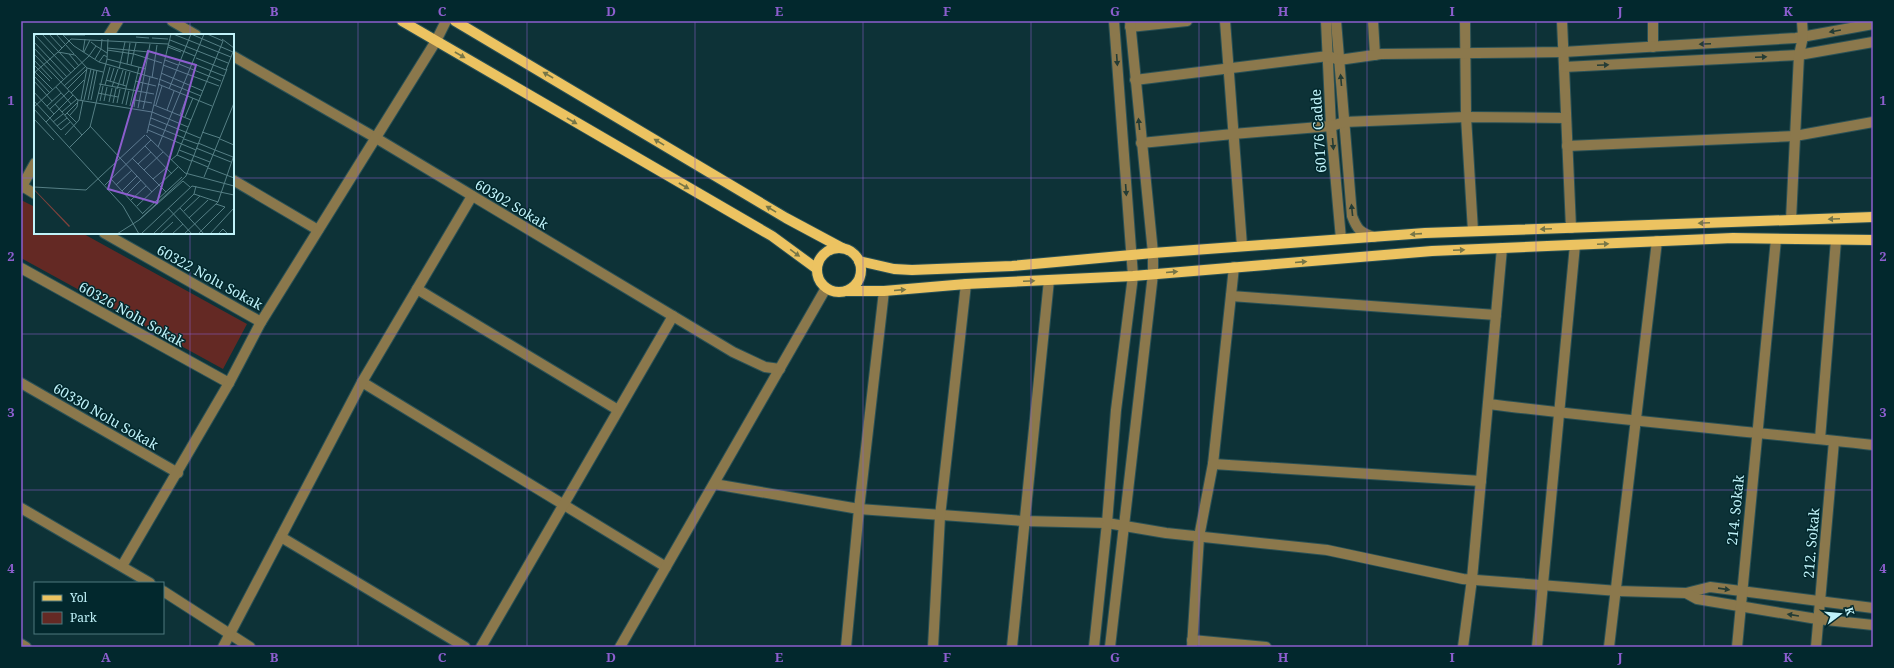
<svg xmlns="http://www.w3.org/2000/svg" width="1894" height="668" font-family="'Noto Serif',serif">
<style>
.green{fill:#642924}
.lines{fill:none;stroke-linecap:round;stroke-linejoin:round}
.minor-casing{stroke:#2a5156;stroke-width:12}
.major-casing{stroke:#2a5156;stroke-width:12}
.minor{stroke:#8b784c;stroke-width:10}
.major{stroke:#ecc361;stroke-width:10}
.oneway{fill:#243c35}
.oneway2{fill:#777647}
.grid{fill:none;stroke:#8c5ece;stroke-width:1;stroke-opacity:0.55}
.labels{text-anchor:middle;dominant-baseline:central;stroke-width:3;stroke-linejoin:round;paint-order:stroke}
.street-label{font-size:14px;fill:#c0f2f9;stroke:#02282d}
.inset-road{fill:none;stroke:#557f85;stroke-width:1}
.view{fill:#8c5ece;fill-opacity:0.15;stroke:#8c5ece;stroke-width:2}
.inset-edge{fill:none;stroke:#c0f2f9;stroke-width:2}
.neatline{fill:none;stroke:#8c5ece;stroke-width:1.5}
.grid-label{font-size:13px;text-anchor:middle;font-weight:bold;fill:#8c5ece}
</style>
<rect width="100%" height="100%" fill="#0d3237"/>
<polygon class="green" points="21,200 35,207 35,233 82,233 247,324 223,369 21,258"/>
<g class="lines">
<defs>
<g id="minor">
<polyline points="172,21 196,35"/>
<polyline points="1225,21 1242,246"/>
<polyline points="1326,21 1331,127 1341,239"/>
<path d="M1336,21L1352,216C1357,229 1360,233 1374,237"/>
<polyline points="1373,21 1375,55"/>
<polyline points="1465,21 1466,117 1473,231"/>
<polyline points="1562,21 1571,228"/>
<polyline points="1653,21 1653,47"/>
<polyline points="1130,27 1187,21"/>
<polyline points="109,35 118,21"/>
<polyline points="233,56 376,138 733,352 765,367 780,369"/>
<polyline points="1564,67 1799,55 1873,42"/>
<polyline points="1135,80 1328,56 1339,60 1381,54 1563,52 1796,38 1873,24"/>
<polyline points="1141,143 1233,134 1332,126 1344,122 1466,117 1566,118"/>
<polyline points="1567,146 1795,136 1873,122"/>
<polyline points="233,180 318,230"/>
<polyline points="22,186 35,194"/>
<polyline points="21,188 35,163"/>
<polyline points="1791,220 1799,55 1803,37 1802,21"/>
<polyline points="104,233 261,322"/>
<polyline points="21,268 229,383"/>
<polyline points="417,289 618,410"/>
<polyline points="1231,296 1496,315"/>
<polyline points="362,382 666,567"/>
<polyline points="21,383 178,473"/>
<path d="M1488,404C1616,420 1745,431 1873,445"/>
<polyline points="1820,439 1836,240"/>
<polyline points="1213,464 1481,481"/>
<polyline points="714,484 859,509 1024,521 1107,523 1166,533 1327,550 1463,579 1618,591 1686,593 1710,587 1873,608"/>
<polyline points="21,508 150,583"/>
<polyline points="281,537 465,647"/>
<polyline points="122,566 229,383 261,322 436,41 446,21"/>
<polyline points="163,591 250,647"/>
<polyline points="1686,593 1697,599 1817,619 1873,625"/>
<polyline points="1192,640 1266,647"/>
<polyline points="21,644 26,647"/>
<polyline points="223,647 362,382 472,196"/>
<polyline points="481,647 673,316"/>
<polyline points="620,647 826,288"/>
<polyline points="846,647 859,509 884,291"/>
<polyline points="933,647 940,516 966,284"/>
<polyline points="1012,647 1049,280"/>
<polyline points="1094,647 1107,523 1116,410 1133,276 1114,21"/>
<polyline points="1110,647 1153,274 1153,253 1130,21"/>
<polyline points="1192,647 1199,537 1213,464 1234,267"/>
<polyline points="1463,647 1472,579 1502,248"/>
<polyline points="1537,647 1575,245"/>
<polyline points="1609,647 1657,241"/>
<polyline points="1737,647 1776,239"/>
<polyline points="1816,647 1834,441"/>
</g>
<g id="major">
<polyline points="402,21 772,236 817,269"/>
<polyline points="455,21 786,218 842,248"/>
<circle cx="839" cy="270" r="22"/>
<polyline points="859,261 894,269 912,270 1012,266 1153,253 1425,233 1873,217"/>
<polyline points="847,291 884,291 966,284 1133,276 1432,251 1733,238 1873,240"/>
</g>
</defs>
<use href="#minor" class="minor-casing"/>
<use href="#major" class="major-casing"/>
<use href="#minor" class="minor"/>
<use href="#major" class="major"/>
</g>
<defs><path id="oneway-solid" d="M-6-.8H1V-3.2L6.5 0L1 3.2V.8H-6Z"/></defs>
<g class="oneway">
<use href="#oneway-solid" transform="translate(1835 31) rotate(170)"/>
<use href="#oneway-solid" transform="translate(1705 44) rotate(177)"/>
<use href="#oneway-solid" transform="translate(1761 57) rotate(-3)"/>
<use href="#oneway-solid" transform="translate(1117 60) rotate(86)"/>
<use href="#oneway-solid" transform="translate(1603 65) rotate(-3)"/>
<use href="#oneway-solid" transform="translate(1341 80) rotate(-95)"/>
<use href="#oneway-solid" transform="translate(1139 124) rotate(-96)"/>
<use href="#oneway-solid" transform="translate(1333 144) rotate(85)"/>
<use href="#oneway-solid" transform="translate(1126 190) rotate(86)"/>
<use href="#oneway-solid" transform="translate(1352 210) rotate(-96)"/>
<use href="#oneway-solid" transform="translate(1724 589) rotate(8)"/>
<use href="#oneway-solid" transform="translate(1793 615) rotate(-171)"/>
</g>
<g class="oneway2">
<use href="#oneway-solid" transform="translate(460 55) rotate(30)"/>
<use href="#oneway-solid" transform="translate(548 75) rotate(-150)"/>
<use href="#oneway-solid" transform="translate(572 121) rotate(30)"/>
<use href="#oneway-solid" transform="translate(659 142) rotate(-149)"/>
<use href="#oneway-solid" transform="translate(684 186) rotate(30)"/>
<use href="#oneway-solid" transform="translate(771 209) rotate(-149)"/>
<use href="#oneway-solid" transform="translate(1834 219) rotate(178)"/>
<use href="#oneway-solid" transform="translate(1704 223) rotate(178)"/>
<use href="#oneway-solid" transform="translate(1546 229) rotate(178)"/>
<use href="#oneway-solid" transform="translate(1416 234) rotate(176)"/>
<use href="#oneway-solid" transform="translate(1603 244) rotate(-3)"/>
<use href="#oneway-solid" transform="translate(1459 250) rotate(-3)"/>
<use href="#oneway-solid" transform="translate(795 253) rotate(36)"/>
<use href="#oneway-solid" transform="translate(1301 262) rotate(-5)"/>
<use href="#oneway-solid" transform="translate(1172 272) rotate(-5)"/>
<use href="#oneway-solid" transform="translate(1029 281) rotate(-3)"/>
<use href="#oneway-solid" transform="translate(900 290) rotate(-5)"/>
</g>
<path class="grid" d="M190,21V35M358,21V647M527,21V647M695,21V647M863,21V647M1031,21V647M1199,21V647M1367,21V647M1536,21V647M1704,21V647M21,178H35M233,178H1873M190,233V647M21,334H1873M21,490H1873"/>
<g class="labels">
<g class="street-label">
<text transform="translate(1318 131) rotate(-94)">60176 Cadde</text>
<text transform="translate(512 204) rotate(31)">60302 Sokak</text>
<text transform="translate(210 277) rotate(29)">60322 Nolu Sokak</text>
<text transform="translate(132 314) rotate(29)">60326 Nolu Sokak</text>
<text transform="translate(106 416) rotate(30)">60330 Nolu Sokak</text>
<text transform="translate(1735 510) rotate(-84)">214. Sokak</text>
<text transform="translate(1811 543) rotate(-85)">212. Sokak</text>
</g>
</g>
<g transform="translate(34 34)">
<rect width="200" height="200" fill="#0d3237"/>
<path d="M0,155L36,192L35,193L0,156Z" fill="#80423c"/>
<path class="inset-road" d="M0,0L37,39M8,0L41,35M15,0L28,14M22,0L40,20M28,0L40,12L65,28L124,45M139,0L197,23M157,0L199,18L192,36M29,1H51M102,3L115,4M118,4L134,5M68,5L67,15L73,19M188,5L200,14M136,6L194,29M0,8L33,43M134,11L161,22M134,13L147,18M0,14L30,46M73,14L115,18M73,16L100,20L128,29M25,17L37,5L56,6M49,18L51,5M50,18L56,6L134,10M0,20L44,66L118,78L154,93M35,20L45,32M162,24L192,36M61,25L67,15L62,12M73,25L112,35M0,26L18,45M131,26L144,31M65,28L70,21L73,23M93,30L96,9M145,30L187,47M160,30L190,42M0,31L16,47M97,31L102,9M129,31L185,52M85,35L91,8M0,37L19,56M0,39L24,18L41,21L53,34L69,38M127,39L169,57M0,42L16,59M118,44L123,11M125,45L167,62M72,46L92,52M0,47L18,67M76,47L80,34M101,47L122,52M65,50L120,60M124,50L178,72M71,51L76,33M89,51L92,37M30,52L52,32M22,53L37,70M78,53L84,35M33,55L53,35M83,55L89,36M104,55L107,41M135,55L157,0M0,58L20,80M37,59L50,46M64,59L84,63M47,66L53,34M50,66L57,35M54,66L60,36M57,66L63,36M101,66L118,69M0,67L27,96L36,88M66,67L69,52M70,67L73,53M75,68L78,54M79,69L82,54M83,69L86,55M21,70L48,101M88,70L96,38M92,71L95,57M120,71L157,86L143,121M122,71L128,52M13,72L27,59M96,72L105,33M0,73L55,22L62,12L57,8M100,73L102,58M104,74L116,10M0,75L89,172L105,200M16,75L35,57M109,75L116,43M133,76L140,57M28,78L43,65M33,79L43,69M31,81L33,79L43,89M36,81L43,73L44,66M146,81L153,62M151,83L159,64M117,84L166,104M0,85L20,106M157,86L189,7L173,0M12,88L39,61M19,88L29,80M115,90L150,104M23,92L33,84M56,92L118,158M114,96L162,116M168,98L186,104M113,99L137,0M31,101L45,86L49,66M112,101L151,139L200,152M150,105L164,110M186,105L200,111M164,109L181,116M111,112L138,140M124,113L170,0M35,114L56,93L73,25L74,5M162,114L197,128M145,116L176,128M181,116L199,123M98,124L132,158M137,126L143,121L157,127M157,126L174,133M104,130L117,118M174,134L200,144M110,136L129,118M170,143L200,69M77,145L109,180M119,145L132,134M71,151L117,106M82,151L98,136M0,153L52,156L111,101M88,157L103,142M160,160L184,168M92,161L107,146M97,166L112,152M103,172L144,133M134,174L158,200M146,174L170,200M150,177L166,162M109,179L148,143M155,184L174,166M105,186L149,147L156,153M83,200L105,186L152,142L193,35M107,200L158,152L200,161M119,200L160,160L162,152M126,200L139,188M138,200L149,190M150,200L184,168L200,121M164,200L191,173L182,170M176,200L199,175M184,200L189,195L194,200"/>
<path class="view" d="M114,17L162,31L123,169L74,155Z"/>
<rect width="200" height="200" class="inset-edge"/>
</g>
<rect width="1894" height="668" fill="none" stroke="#02282d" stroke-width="44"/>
<rect x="34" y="582" width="130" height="52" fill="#02282d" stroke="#4e797f"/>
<rect x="42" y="595" width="20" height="6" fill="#ecc361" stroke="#4e797f"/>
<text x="70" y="602" font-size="12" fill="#c0f2f9">Yol</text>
<rect x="42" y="612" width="20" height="12" fill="#642924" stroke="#4e797f"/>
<text x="70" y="622" font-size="12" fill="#c0f2f9">Park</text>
<g transform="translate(1840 614) rotate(74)" stroke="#02282d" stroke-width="3" paint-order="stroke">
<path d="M0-3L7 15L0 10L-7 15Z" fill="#c0f2f9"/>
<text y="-6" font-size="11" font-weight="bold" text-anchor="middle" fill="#c0f2f9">K</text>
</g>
<rect x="22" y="22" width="1850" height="624" class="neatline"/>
<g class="grid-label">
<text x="106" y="16">A</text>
<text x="274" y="16">B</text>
<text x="442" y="16">C</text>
<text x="611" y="16">D</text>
<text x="779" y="16">E</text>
<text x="947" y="16">F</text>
<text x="1115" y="16">G</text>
<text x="1283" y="16">H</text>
<text x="1452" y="16">I</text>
<text x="1620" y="16">J</text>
<text x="1788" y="16">K</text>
<text x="11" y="105">1</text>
<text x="1883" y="105">1</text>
<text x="11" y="261">2</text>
<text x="1883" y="261">2</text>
<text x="11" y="417">3</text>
<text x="1883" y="417">3</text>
<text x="11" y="573">4</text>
<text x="1883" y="573">4</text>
<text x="106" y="662">A</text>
<text x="274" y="662">B</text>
<text x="442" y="662">C</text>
<text x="611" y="662">D</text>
<text x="779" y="662">E</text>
<text x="947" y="662">F</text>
<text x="1115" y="662">G</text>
<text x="1283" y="662">H</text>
<text x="1452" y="662">I</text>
<text x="1620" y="662">J</text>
<text x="1788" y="662">K</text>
</g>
</svg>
